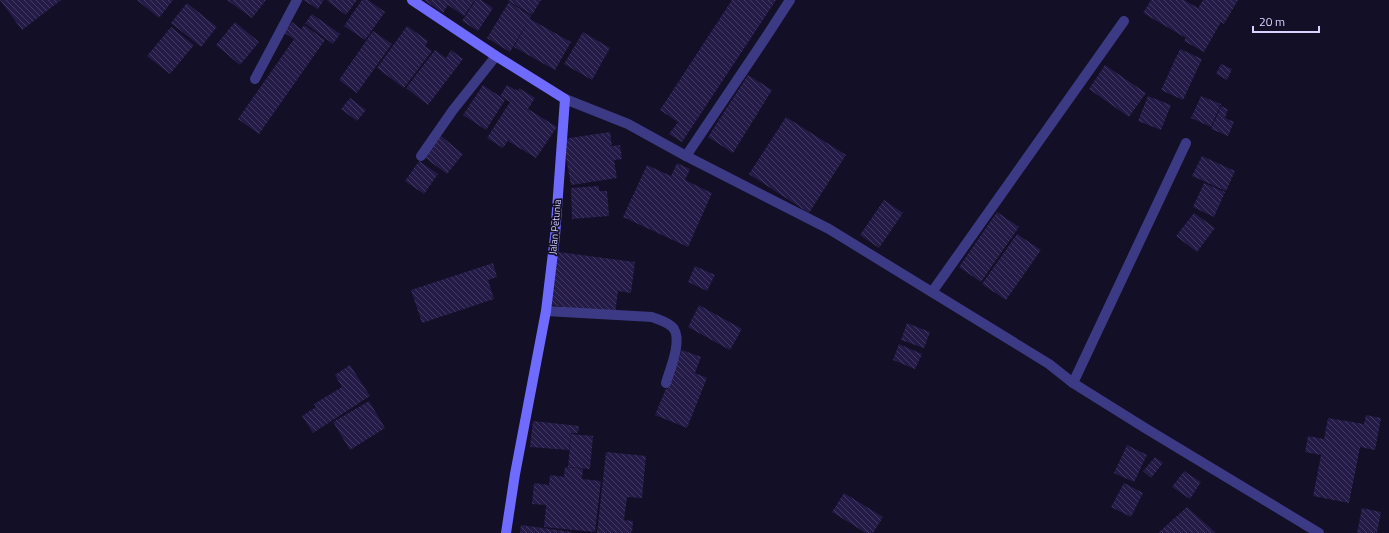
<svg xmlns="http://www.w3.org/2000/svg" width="1389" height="533" font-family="'Titillium Web',sans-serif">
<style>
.building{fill:url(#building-back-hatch)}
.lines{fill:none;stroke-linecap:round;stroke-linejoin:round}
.lane{stroke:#3d3a85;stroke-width:10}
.street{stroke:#3d3a85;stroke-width:10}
.secondary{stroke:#6f6bff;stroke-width:10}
.labels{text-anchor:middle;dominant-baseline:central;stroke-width:3.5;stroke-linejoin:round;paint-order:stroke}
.street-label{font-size:10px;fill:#d9d4ff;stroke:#130f26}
</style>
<defs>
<pattern id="building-back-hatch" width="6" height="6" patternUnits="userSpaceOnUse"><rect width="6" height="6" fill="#241b47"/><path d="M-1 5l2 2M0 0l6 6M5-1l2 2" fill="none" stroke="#433b63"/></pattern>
</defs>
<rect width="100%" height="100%" fill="#130f26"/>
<g class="building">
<polygon points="0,0 61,0 22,30"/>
<polygon points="137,0 173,0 159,18"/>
<polygon points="227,0 266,0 252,18"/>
<polygon points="303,0 324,0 318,9"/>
<polygon points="328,0 357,0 346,15 327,1"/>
<polygon points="362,0 368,0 385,12 365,40 344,26"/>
<polygon points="424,0 475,0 464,16 448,5 443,13"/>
<polygon points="476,0 481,0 493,8 478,31 462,21"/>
<polygon points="507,0 541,0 532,15"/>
<polygon points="732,0 776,0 682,142 669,134 678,122 660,110"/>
<polygon points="1151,0 1184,0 1198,8 1203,0 1238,0 1224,24 1221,22 1204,52 1184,41 1186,38 1143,13"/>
<polygon points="509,2 531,16 530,19 571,42 555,70 514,47 527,23 510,52 487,38"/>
<polygon points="187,3 217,27 201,47 171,23"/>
<polygon points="312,14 340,34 333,44 305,23"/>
<polygon points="235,22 259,42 240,65 216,45"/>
<polygon points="292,22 301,29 304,25 325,40 259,134 238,119 294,39 284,33"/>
<polygon points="407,26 428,41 425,46 432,51 404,88 377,68"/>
<polygon points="171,27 194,45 170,74 147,56"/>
<polygon points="373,31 392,44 357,93 339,80"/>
<polygon points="583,32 610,48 592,80 564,64"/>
<polygon points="1180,49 1202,59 1183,100 1161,90"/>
<polygon points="435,50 446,58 451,50 463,59 428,105 406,88"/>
<polygon points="1221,64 1232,69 1227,80 1216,74"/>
<polygon points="1105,65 1146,93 1129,117 1089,89"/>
<polygon points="748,75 772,90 733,153 708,137"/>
<polygon points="483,85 505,100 486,130 463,115"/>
<polygon points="507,85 518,91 519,88 535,98 528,109 557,127 536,158 508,141 513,133 503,148 487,138 510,102 500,96"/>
<polygon points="1148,96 1171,105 1161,130 1138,121"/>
<polygon points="1201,96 1221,104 1211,127 1191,118"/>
<polygon points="350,98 366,110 357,121 341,109"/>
<polygon points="1221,106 1228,109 1225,118 1234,122 1228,136 1211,129"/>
<polygon points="786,117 846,155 809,213 749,174"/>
<polygon points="610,132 612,146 620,145 622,159 614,160 617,178 571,185 563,139"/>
<polygon points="441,136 463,154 447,174 424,157"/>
<polygon points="1202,156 1235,171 1226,191 1192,176"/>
<polygon points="419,161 438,174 424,194 405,181"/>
<polygon points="677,163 690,169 685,180 712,193 688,247 623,217 647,165 671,176"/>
<polygon points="1204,183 1225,192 1214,217 1193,207"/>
<polygon points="599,186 599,191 607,191 609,216 572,219 571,188"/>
<polygon points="884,200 903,213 879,248 860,235"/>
<polygon points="997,212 1019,227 981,282 959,267"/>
<polygon points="1194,213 1215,228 1197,252 1176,236"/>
<polygon points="1017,234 1041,250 1006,300 982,284"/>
<polygon points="558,252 635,262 631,293 618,291 615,314 550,305"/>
<polygon points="493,263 497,277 488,280 494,299 422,323 411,290"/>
<polygon points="695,266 715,275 707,291 688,282"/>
<polygon points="699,305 742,329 730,350 688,327"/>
<polygon points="907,323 930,332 924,348 901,340"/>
<polygon points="899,344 922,354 915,369 893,360"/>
<polygon points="682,350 701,357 695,373 707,378 687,428 655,415"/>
<polygon points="350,365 370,396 313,433 302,416 316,407 314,404 342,387 335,375"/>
<polygon points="369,401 385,428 350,450 333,422"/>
<polygon points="1366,415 1381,418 1375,450 1360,447 1349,503 1313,496 1321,455 1305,452 1308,436 1324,439 1328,418 1364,424"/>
<polygon points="533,421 579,426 578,433 571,433 569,450 530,447"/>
<polygon points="571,434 593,436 590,469 568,467"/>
<polygon points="1127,445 1147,455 1134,482 1114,473"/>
<polygon points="606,452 646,456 642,498 627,497 624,520 633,521 632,533 597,533"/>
<polygon points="1155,457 1163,463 1151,478 1143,471"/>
<polygon points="565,467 583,469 582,479 601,481 595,532 544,527 546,505 532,504 534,483 549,485 550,475 564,477"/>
<polygon points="1184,471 1201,482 1190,499 1172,487"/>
<polygon points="1124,483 1143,493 1131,517 1111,507"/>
<polygon points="844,493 883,517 873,533 866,533 832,512"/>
<polygon points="1187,507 1216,533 1158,533"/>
<polygon points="1362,508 1381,512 1377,533 1357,533"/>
<polygon points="521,525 571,532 571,533 520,533"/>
</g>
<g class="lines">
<g class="lane">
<polyline points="255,79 297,0"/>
<polyline points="421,156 453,110 496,56"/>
<polyline points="686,156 764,40 790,0"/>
<path d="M546,311L652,317C659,320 669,322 674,329C682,342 670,369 666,383"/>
</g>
<g class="street">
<polyline points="565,99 628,124 686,156 829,229 1049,364 1073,383 1145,428 1319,533"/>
<polyline points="932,292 1124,21"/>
<polyline points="1073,383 1186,143"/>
</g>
<polyline class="secondary" points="412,0 496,56 565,99 555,236 546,311 515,474 506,533"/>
</g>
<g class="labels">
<g class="street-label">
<text transform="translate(555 227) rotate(-85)">Jalan Petunia</text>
</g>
</g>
<path d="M1253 26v6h66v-6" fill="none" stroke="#d9d4ff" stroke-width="2"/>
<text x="1259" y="26" font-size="12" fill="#d9d4ff" stroke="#130f26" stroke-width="3" paint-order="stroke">20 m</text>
</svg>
